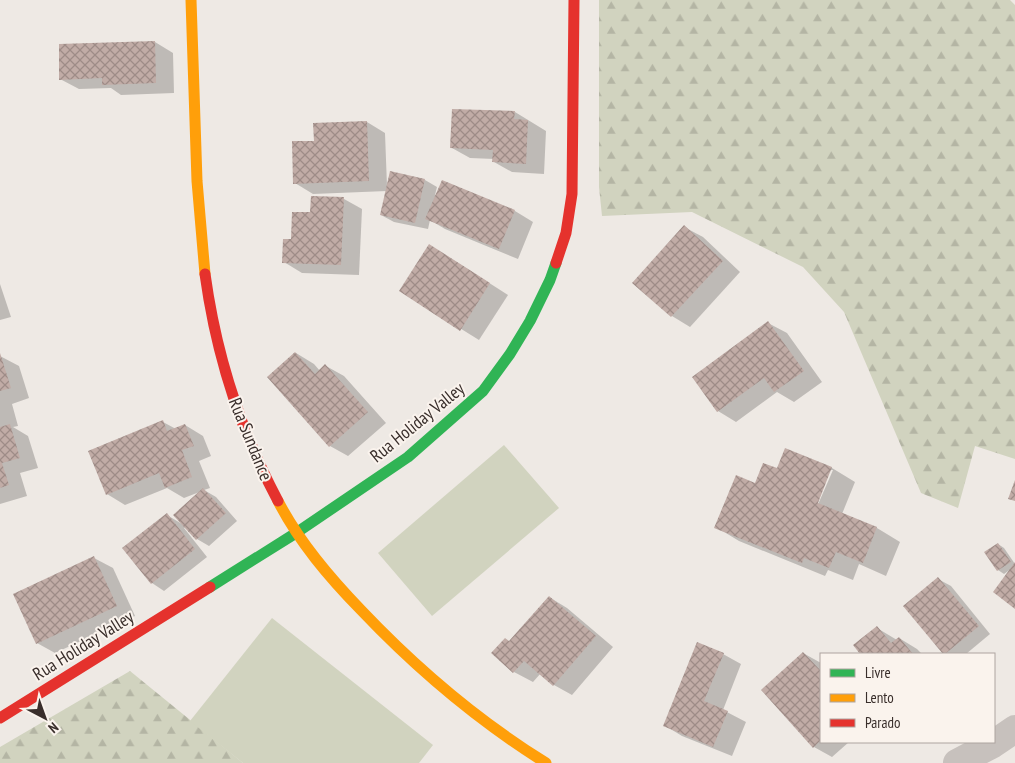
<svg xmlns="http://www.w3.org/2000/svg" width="1015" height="763" font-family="'PT Sans Narrow',sans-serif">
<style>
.forest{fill:url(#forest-firs)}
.pitch{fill:#d1d3bf}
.shadow{fill:#0003;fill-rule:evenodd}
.building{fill:url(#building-cross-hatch)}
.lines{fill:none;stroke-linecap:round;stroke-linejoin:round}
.street{stroke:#c7c1bd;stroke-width:28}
.fast{stroke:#30b455;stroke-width:11}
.slow{stroke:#ff9f0a;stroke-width:11}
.jam{stroke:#e5322d;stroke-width:11}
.labels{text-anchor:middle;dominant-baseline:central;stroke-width:4;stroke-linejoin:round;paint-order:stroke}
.street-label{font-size:18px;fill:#392e2b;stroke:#faf3ed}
</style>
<defs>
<pattern id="forest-firs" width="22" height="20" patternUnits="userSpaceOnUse" patternTransform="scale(1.25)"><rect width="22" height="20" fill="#d1d3bf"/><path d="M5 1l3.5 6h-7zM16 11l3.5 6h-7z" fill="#b4b5a4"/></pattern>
<pattern id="building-cross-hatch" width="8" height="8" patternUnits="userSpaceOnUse" patternTransform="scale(1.25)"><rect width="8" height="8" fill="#c1aca6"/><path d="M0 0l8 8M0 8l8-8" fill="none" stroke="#9e8c87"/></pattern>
</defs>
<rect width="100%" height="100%" fill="#eee9e4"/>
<g class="forest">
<polygon points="599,0 1010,0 1015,5 1015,459 975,446 958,508 921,493 844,312 803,267 692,212 602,216 599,187"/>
<polygon points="130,671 243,763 0,763 0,747"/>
</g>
<g class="pitch">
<polygon points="504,445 559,508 432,616 378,553"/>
<polygon points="272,618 433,745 419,763 243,763 190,721"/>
</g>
<g class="shadow">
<polygon points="155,42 173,53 174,93 121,95 111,88 79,89 60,79"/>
<polygon points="515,112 546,131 544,174 512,172 494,162 494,159 470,158 452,148"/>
<polygon points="367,122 385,133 387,186 425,180 437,187 435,195 437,195 442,181 515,211 533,222 518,259 445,229 430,220 428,229 394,222 381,215 387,191 313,194 295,183 315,142 314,124"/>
<polygon points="344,199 362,209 359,275 302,273 284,262 292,241 311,213"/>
<polygon points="684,227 703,237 740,272 690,327 672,316 634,283"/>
<polygon points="447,256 508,295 479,340 400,291"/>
<polygon points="0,284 11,317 0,320"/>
<polygon points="768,323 787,333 822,382 794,402 777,392 736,422 718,411"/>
<polygon points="296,353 314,364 320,371 326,366 344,376 386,423 348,456 330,446"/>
<polygon points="0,356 19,366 29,398 12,404 18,426 13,427 28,436 38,468 20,473 27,496 0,504"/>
<polygon points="163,422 176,429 185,425 203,436 211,456 199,461 210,488 204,490 216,497 237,521 209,546 197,539 186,527 184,528 207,557 164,591 152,583 167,515 182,524 202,491 184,498 167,488 125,505 107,494"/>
<path d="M786,450L832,468L855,482L842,514L877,528L900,542L886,576L859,564L853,580L828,570L825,576L739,541L716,527L756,485L778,470ZM830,470H833L816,509L814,508Z"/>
<polygon points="998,544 1004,548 1015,564 1015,607 1011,569 1004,574 998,570 986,552"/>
<polygon points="94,558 113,568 135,616 55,653 37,643"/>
<polygon points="938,579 951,586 990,634 966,654 944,654 905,606"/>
<polygon points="549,597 567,608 613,647 572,695 554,685 541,673 533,682 514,672 510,642"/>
<polygon points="877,628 897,640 899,638 917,649 922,654 862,654 855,645"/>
<polygon points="803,653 821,663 821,742 849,742 832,757 814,747"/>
<polygon points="723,654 741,664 723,710 746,722 732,756 682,736 664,725"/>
</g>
<g class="building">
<polygon points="155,41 156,83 102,85 102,78 59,80 59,44"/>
<polygon points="452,109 515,111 514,119 528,120 526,164 492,162 493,150 450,148"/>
<polygon points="367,121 369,181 293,184 292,141 314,141 313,123"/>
<polygon points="390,171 425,179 415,223 380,215"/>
<polygon points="442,180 515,210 499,249 425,219"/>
<polygon points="311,196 344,197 341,265 282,263 283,239 291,239 292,212 310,212"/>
<polygon points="684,225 723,261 671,317 632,283"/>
<polygon points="429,244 490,283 460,331 399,291"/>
<polygon points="768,321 804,371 774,392 764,378 717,412 692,377"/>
<polygon points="295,352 315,374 325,364 368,412 329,447 267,377"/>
<polygon points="0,353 11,388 0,391"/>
<polygon points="163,420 167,431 185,424 194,446 182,450 192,477 165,488 159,473 106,495 88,451"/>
<polygon points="10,424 20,458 2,463 9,485 0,488 0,427"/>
<polygon points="785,448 832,467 818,503 877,527 863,563 836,552 829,568 804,558 802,563 714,528 736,475 755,483 763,463 777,468"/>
<polygon points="1015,480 1015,501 1008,499"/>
<polygon points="203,488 226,513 196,540 173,515"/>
<polygon points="167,513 195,549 151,584 122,548"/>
<polygon points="998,543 1011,562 997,571 984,552"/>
<polygon points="94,556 117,606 36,644 13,594"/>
<polygon points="1015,562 1015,609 993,592"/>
<polygon points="938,577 979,626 945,654 943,654 903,606"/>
<polygon points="549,596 596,636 553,686 524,661 513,673 491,653 505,638 509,641"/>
<polygon points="877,626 891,643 899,637 913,654 860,654 853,645"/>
<polygon points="697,642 724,653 704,701 728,711 713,747 663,726"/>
<polygon points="803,652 821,671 821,740 813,748 761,690"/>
</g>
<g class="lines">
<polyline class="street" points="957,763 993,744 1015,729"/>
<polyline class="fast" points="210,587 296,533 408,457 483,391 510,354 530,321 550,280 556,263"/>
<g class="slow">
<polyline points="191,0 197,181 205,274"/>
<path d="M278,501C299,542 329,577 361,610C417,669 477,720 546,763"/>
</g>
<g class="jam">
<polyline points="556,263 566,233 572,194 574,0"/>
<path d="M205,274C216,354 240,430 278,501"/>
<polyline points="0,718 210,587"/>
</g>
</g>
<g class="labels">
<g class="street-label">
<text transform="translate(417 422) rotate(-39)">Rua Holiday Valley</text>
<text transform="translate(251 439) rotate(68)">Rua Sundance</text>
<text transform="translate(83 645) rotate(-32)">Rua Holiday Valley</text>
</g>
</g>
<rect x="820" y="653" width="175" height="90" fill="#faf3ed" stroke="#ada49f"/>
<rect x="830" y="669" width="25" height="8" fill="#30b455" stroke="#ada49f"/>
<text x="865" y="678" font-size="15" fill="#392e2b">Livre</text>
<rect x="830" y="694" width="25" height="8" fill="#ff9f0a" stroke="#ada49f"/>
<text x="865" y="703" font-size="15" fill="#392e2b">Lento</text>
<rect x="830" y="719" width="25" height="8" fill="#e5322d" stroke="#ada49f"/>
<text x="865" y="728" font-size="15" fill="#392e2b">Parado</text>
<g transform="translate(45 718) rotate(139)" stroke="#faf3ed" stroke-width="4" paint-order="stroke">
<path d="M0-4L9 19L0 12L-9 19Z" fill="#392e2b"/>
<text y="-8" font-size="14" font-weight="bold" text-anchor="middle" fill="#392e2b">N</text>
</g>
</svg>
